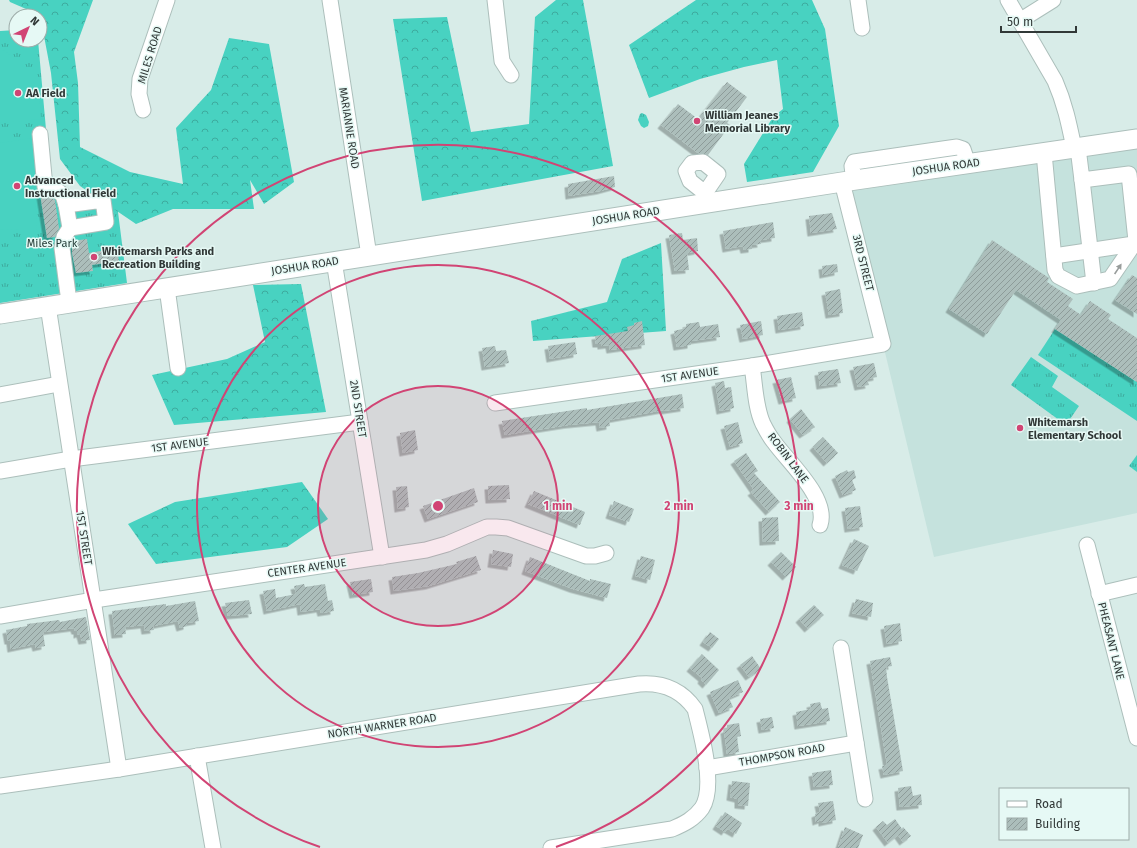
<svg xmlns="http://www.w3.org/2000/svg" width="1137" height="848" font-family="'Fira Sans',sans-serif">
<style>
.built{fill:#c5e2dd}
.grass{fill:url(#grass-tufts)}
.forest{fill:url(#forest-crowns)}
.pitch{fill:#48d2c1}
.building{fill:url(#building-hatch);filter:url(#shadow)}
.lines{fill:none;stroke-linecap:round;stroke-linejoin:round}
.minor-casing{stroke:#acbfbb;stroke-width:17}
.major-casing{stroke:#acbfbb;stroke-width:21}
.minor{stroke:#fff;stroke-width:15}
.major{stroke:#fff;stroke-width:19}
.oneway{fill:#989c9b}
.ring{fill:none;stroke:#d14474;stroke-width:2}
.poi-dot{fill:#d14474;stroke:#e6f9f5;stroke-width:1.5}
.labels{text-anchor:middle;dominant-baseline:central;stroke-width:3;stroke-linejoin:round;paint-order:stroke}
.street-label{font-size:11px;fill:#313837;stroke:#e6f9f5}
.poi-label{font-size:11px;font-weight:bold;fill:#313837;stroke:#e6f9f5;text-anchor:start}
.park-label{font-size:11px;fill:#1f3733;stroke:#e6f9f5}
.centre{fill:#d14474;stroke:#e6f9f5;stroke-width:2}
.ring-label{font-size:12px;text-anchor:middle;font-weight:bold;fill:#d14474;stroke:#e6f9f5;stroke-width:3;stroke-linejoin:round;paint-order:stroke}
</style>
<defs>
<pattern id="grass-tufts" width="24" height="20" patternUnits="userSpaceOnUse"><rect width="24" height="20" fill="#48d2c1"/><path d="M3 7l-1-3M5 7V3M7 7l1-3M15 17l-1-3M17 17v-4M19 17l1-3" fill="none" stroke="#3dab9e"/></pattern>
<pattern id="forest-crowns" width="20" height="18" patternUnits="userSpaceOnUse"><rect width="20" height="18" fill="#48d2c1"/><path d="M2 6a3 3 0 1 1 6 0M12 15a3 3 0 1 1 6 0" fill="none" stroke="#3dab9e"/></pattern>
<pattern id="building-hatch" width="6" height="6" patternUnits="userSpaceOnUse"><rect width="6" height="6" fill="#acbebb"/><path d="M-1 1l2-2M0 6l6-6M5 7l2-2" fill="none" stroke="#8d9b99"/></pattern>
<filter id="shadow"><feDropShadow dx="-3.5" dy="3.5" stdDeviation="0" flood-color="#0004"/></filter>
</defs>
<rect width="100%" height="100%" fill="#d8ece8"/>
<polygon class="built" points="1137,139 1137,513 934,557 883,344 842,182"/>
<g class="grass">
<polygon points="16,30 16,40 38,40 50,174 74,196 117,204 127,283 0,303 0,31"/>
<polygon points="642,113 646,115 649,122 648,126 644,128 641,126 638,120 640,114"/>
<polygon points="1055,329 1137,382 1137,421 1038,355"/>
<polygon points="1031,357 1058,376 1052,387 1079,406 1066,425 1011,385"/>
<polygon points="1137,455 1137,472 1129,466"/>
</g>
<g class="forest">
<polygon points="9,0 93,0 74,52 78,83 80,147 130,172 183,184 176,128 211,90 229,38 269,44 294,182 264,204 250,180 254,209 173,209 136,224 80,186 60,159 51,73 40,15 10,2"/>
<polygon points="556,0 583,0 613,166 422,201 393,19 447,17 471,132 529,124 535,17"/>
<polygon points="696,0 812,0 825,29 839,126 813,172 747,182 744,164 773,117 783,109 777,60 744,67 700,79 649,98 629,45"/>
<polygon points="661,243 666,331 533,341 531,321 607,302 622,259"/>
<polygon points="301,284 326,412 174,425 152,375 227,359 265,342 253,285"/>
<polygon points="302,482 328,519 287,547 156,564 128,524 175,502"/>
</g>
<g class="pitch">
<path d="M0,48C28,66 40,85 41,119L0,123Z"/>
<polygon points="32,138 37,229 19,230 0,229 0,143"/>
</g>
<g class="building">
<polygon points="727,82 747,97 727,123 730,125 708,155 698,153 661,125 678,104 698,119"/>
<polygon points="614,176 615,187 600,191 569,196 568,184"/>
<polygon points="40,194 42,195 49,196 55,200 59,228 55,237 47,238"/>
<polygon points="832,213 837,229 811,233 809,216"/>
<polygon points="773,222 775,238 760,240 761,244 752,245 752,249 744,250 743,246 726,249 723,231"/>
<polygon points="682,233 683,240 697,238 698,251 687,253 689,270 675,271 669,235"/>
<polygon points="87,239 89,253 117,248 119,261 92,265 93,271 76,273 72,253 72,241"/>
<polygon points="992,240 1049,278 1047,282 1073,299 1068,306 1081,315 1090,301 1111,315 1108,319 1137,338 1137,382 1055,329 1061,320 1016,290 987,334 949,309"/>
<polygon points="837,264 838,272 823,275 822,266"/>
<polygon points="1132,275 1137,278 1137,314 1115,300"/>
<polygon points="840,289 843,313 829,315 825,292"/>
<polygon points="802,312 804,326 779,330 777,316"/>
<polygon points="642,321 645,345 610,350 609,345 601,346 601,344 596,344 595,336 628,331 627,327 634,325 634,323"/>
<polygon points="761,321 763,335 743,339 740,325"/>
<polygon points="699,322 700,327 718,324 720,337 691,341 691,345 677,347 674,331 686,328 686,324"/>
<polygon points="575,342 577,354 550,359 548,346"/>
<polygon points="495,346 496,351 506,350 509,363 485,367 482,348"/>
<polygon points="874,363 877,377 867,379 869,385 858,387 853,367"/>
<polygon points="838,369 841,383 820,386 818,372"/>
<polygon points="791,377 796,398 782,401 776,380"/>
<polygon points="724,381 725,388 731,387 734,408 720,411 715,383"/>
<polygon points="682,394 684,408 664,411 664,410 609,420 610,426 600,428 599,422 568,425 505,435 502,421 587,408 587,410"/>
<polygon points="801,409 815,427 803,435 790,419"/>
<polygon points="738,422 743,443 730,447 724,426"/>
<polygon points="415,430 418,450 403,453 400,433"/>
<polygon points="823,437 838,453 827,463 813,447"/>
<polygon points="746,453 758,471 754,473 780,502 769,512 751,492 754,490 734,461"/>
<polygon points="847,470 848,472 854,470 856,478 852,480 856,490 843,495 835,476"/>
<polygon points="509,485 510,499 489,500 488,486"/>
<polygon points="407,486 409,507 398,509 396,487"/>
<polygon points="474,488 478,502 428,519 423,506"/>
<polygon points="534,491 585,512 580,525 528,504"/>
<polygon points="614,501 634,509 629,522 609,515"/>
<polygon points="860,506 863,527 848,529 845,508"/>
<polygon points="778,517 779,541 763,542 762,518"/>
<polygon points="854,539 869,546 857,571 842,565"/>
<polygon points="493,550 513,554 511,567 491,564"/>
<polygon points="781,552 796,567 786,577 771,562"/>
<polygon points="476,556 481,570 429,586 394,591 392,577 418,573 457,564 456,562"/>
<polygon points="641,556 655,560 650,580 635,576"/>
<polygon points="530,557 590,581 590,579 611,584 607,598 573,589 525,571"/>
<polygon points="371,579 373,592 353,595 350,582"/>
<polygon points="304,584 305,587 325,584 328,601 332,600 334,611 321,613 320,609 301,612 300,604 267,611 263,591 275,589 276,598 296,594 294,586"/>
<polygon points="856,599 873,603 871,617 852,613"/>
<polygon points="249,600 252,614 228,616 225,603"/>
<polygon points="195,601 199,621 187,623 187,626 180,628 178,621 153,626 154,630 145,631 144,625 125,627 126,634 115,635 112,611 166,604 166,606"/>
<polygon points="814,605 824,615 808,629 799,619"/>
<polygon points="86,617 90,640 82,641 80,634 77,635 77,631 75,631 74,628 43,632 45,646 36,648 35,644 11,649 10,641 8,641 6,630 27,626 27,624 59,620 60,622"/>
<polygon points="900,623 902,641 887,644 884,626"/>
<polygon points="710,632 719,639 712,648 703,642"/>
<polygon points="702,654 719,670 706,685 701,680 702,678 690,668"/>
<polygon points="752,656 761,669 749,677 740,665"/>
<polygon points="890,657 892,666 886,667 887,677 903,771 884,775 882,766 887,765 870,661"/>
<polygon points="738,680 743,692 729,698 733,707 719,713 710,692"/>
<polygon points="820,702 822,709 828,708 830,721 798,726 796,712 811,709 810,704"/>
<polygon points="772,717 774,728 762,730 760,719"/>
<polygon points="739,723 741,736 737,737 739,752 727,754 724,730 727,729 727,725"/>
<polygon points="831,770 833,785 814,787 812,773"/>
<polygon points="732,781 750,783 748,806 738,805 738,799 730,797"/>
<polygon points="911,786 913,796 921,794 922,805 900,807 898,788"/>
<polygon points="833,801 836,820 822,823 822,820 816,822 815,814 820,812 818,803"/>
<polygon points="725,812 742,823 736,834 727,829 725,832 716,826"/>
<polygon points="895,819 902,829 903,827 911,836 903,842 898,835 888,843 876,827 883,821 887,825"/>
<polygon points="845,827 863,835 858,848 838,848"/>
</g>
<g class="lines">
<defs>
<g id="minor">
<polyline points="330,0 369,256"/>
<polyline points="495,0 502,61 511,75"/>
<polyline points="858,0 862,28"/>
<path d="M1008,0L1055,81C1065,104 1069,124 1074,148"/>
<polyline points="1021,20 1053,0"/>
<polyline points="143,110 139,94 140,79 167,0"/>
<polyline points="40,134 45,187 51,186 63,195 66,205 70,228 64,237 62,248 69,302"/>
<polyline points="1044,153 1055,270 1058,276 1077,286 1110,279 1136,241 1129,174 1082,180 1078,148"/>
<polyline points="1082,180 1094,283"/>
<polyline points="854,181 852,166 854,162 943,149 957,147 963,149 968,164"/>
<polyline points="705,193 690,181 686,171 692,163 703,162 718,174 705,193 705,204"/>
<polyline points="66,205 103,200 106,222 70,228"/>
<polyline points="1054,256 1134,244"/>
<polyline points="334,261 382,557"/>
<polyline points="167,288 178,368"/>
<polyline points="48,306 119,769"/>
<path d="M752,366C755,384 755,407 763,424C766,430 770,437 774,442C788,462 829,498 820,525"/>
<polyline points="0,395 59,384"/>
<polyline points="495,403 752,366 883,344 842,182"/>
<polyline points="0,471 71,459 360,422"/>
<polyline points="1087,545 1137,738"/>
<polyline points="1099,594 1137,585"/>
<polyline points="0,616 94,600 426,550 447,544 487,527 496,527 508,528 586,556 595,556 606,553"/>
<polyline points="841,648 865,799"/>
<polyline points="197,756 213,848"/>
<polyline points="707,768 856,743"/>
<path d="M0,786L119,769L639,684C662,682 681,689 695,709C701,733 716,786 702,808C694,819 684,824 672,829L551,848"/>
</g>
<polyline id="major" points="0,314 842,182 1137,139"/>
</defs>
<use href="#minor" class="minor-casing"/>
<use href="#major" class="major-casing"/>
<use href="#minor" class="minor"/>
<use href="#major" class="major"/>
</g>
<defs><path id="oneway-solid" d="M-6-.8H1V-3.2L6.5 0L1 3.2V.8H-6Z"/></defs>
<use class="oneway" href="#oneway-solid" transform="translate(1118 269) rotate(-56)"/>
<circle cx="438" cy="506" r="120" fill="#d14474" fill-opacity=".12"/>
<g class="ring">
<circle cx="438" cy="506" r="120"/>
<circle cx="438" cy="506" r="241"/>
<path d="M320 847A361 361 0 1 1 556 847"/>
</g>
<g class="poi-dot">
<circle cx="18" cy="93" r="4"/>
<circle cx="697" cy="121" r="4"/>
<circle cx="17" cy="186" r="4"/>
<circle cx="94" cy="257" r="4"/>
<circle cx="1020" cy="428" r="4"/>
</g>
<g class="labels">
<g class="street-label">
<text transform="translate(150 55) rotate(-73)">MILES ROAD</text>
<text transform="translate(349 128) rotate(81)">MARIANNE ROAD</text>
<text transform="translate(946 167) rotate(-8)">JOSHUA ROAD</text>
<text transform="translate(626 216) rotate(-9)">JOSHUA ROAD</text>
<text transform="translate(863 263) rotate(76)">3RD STREET</text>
<text transform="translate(305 266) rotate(-9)">JOSHUA ROAD</text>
<text transform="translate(690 375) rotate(-8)">1ST AVENUE</text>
<text transform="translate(358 409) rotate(81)">2ND STREET</text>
<text transform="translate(180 445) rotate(-7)">1ST AVENUE</text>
<text transform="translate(788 458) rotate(53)">ROBIN LANE</text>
<text transform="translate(84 538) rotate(81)">1ST STREET</text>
<text transform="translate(307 568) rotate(-8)">CENTER AVENUE</text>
<text transform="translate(1111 641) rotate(76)">PHEASANT LANE</text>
<text transform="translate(382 726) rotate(-9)">NORTH WARNER ROAD</text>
<text transform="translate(782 755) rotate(-10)">THOMPSON ROAD</text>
</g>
<g class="poi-label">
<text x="26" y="93">AA Field</text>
<text x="705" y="115">William Jeanes<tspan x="705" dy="13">Memorial Library</tspan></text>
<text x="25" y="180">Advanced<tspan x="25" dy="13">Instructional Field</tspan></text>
<text x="102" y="251">Whitemarsh Parks and<tspan x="102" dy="13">Recreation Building</tspan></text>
<text x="1028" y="422">Whitemarsh<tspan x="1028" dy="13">Elementary School</tspan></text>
</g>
<g class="park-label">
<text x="52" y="243">Miles Park</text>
</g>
</g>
<circle cx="438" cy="506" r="6" class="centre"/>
<g class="ring-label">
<text x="558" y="510">1 min</text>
<text x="679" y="510">2 min</text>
<text x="799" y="510">3 min</text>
</g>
<rect x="999" y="788" width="130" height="52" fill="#e6f9f5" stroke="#9eaca9"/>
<rect x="1007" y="801" width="20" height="6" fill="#ffffff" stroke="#9eaca9"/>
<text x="1035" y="808" font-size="12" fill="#313837">Road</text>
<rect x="1007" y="818" width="20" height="12" fill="url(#building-hatch)" stroke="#9eaca9"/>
<text x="1035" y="828" font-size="12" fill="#313837">Building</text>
<g transform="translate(28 28) rotate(43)"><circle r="19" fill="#e6f9f5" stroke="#9eaca9"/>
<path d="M0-3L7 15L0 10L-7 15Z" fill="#d14474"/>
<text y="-6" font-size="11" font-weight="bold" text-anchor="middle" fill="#313837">N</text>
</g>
<path d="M1001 26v6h75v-6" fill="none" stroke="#313837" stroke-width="2"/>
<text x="1007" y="26" font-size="12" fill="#313837" stroke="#e6f9f5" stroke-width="3" paint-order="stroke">50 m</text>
</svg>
